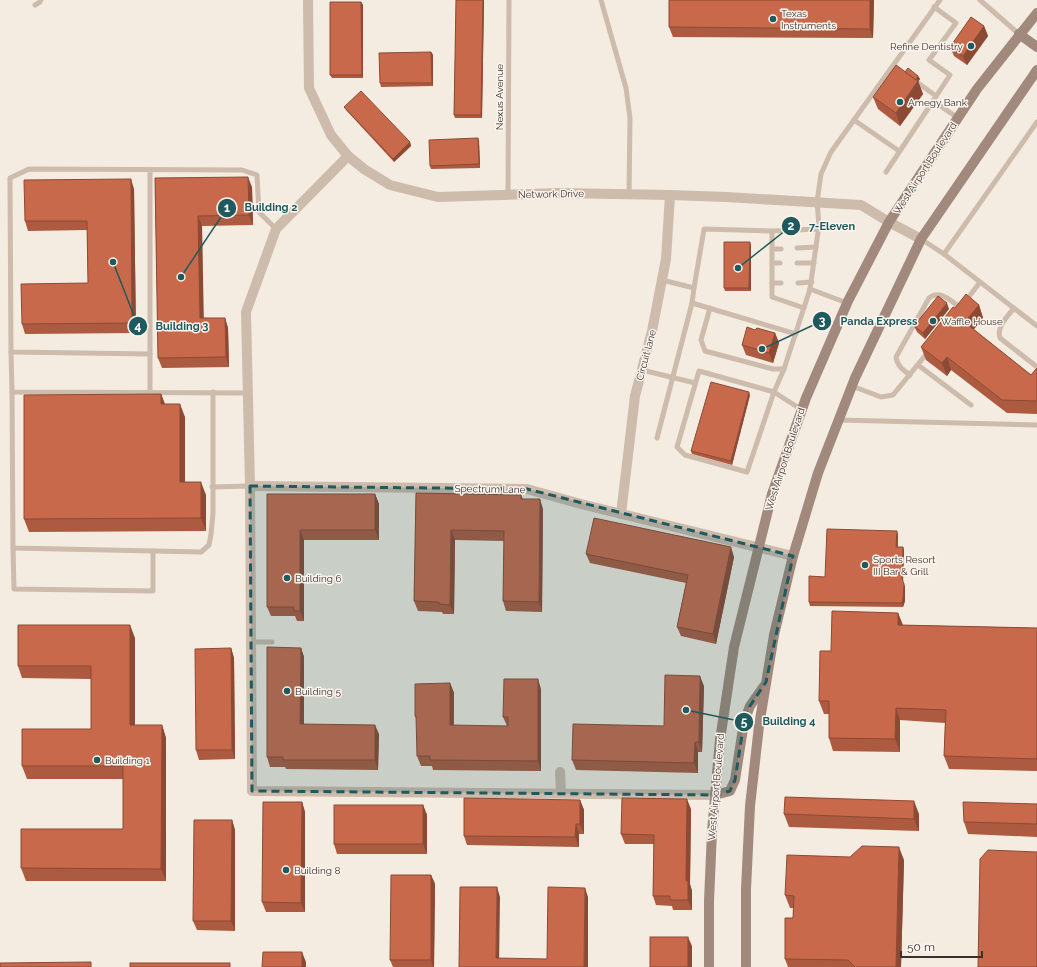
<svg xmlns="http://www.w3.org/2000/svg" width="1037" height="967" font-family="Raleway,sans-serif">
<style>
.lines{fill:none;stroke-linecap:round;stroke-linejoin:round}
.lane{stroke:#cdbbac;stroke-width:5}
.street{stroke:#cdbbac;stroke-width:10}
.secondary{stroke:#a18a7d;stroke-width:10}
.wall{fill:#ac5a40}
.shaded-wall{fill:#8c4a34}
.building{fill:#c8694b;stroke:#8c4a34}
.marked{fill:#1f5a5e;fill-opacity:0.2;stroke:#1f5a5e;stroke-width:3;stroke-dasharray:8 5;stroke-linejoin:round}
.poi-dot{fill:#1f5a5e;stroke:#fbf5ee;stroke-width:1.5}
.labels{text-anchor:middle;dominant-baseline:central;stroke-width:3;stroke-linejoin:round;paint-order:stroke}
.poi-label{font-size:10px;fill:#3b302b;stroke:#fbf5ee;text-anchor:start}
.street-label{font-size:10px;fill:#3b302b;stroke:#fbf5ee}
.leader{fill:none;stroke:#1f5a5e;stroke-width:1.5}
.callout-dot{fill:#1f5a5e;stroke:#fbf5ee;stroke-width:1.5}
.mark-label{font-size:12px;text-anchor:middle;font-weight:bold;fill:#fff}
.callout-label{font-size:11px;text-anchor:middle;font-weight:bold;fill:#1f5a5e;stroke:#fbf5ee;stroke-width:3;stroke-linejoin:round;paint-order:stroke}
</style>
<rect width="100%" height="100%" fill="#f4ebe1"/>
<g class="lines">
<g class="lane">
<polyline points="601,0 626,88 630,118 629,195"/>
<polyline points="980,0 1019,34"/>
<polyline points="35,5 40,2 41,0"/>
<polyline points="918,83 936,96"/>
<polyline points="933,101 950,75 929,60 956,23 934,7"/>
<polyline points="854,120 899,151"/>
<polyline points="150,170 150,354 11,352 10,178 29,169 242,170 257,175 259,212 276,229"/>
<polyline points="886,172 933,101 958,118"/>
<polyline points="508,195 509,0"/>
<polyline points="772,231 772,297 804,308"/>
<polyline points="921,239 944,254 1037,326"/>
<polyline points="797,248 816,247"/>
<polyline points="772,249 781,249"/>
<polyline points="944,254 1037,122"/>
<polyline points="772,263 780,263"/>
<polyline points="797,263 814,263"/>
<polyline points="662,280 694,288 692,303 796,334"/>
<polyline points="772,283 781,283"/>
<polyline points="798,283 812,282"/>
<polyline points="694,288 704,229 772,231 818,229"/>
<polyline points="810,289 847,303"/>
<polyline points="965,302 980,282"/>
<polyline points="710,308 701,340 705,351 773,369 784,369"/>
<path d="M1014,308C1008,316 996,327 1000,338L1037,367"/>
<polyline points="11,352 12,392 248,393"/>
<polyline points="150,354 150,392"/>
<polyline points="918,365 971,405"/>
<polyline points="642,370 695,383"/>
<path d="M910,375C903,370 897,366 896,357L929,298C940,289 951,301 961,308"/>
<polyline points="852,386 881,397 893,395 928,352"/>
<polyline points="12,392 13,548 201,552 209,545 211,534 213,513 213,392"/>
<polyline points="802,410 774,392 699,371 677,447 685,455 747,472 774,392 784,369 810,289 819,225 817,202 821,174 831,152 940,0"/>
<polyline points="839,420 1037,425"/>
<polyline points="657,438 692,303"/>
<polyline points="212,487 250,486"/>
<polyline points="13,548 14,589 153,591 153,551"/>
<polyline points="251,642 272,642"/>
</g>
<g class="street">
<polyline points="308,0 309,88 331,135 348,156 364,169 390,185 438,197 560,193 670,195 726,197 861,205 889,222 921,239"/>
<polyline points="348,156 276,229 246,312 250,486 252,791 715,795"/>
<polyline points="250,486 527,489 581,504 793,556"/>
<polyline points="621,514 635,396 652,331 666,259 670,195"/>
<polyline points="560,772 561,793"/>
</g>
<g class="secondary">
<polyline points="1019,34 1037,47"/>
<polyline points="715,795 730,791 735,780 744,722 750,706 764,686"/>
<polyline points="709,967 709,901 712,831 720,740 734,647 772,494 806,398 848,301 889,222 977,89 1037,13"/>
<polyline points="746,967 746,889 750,806 759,726 774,635 793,556 818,473 855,378 921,239 1037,70"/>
</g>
</g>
<g class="wall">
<polygon points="456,0 484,0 482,118 455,118 454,115"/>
<polygon points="669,0 874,0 873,38 673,37 669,27"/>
<polygon points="361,2 363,5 363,78 332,78 330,75"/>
<polygon points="984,26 988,36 967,65 954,56 950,47"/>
<polygon points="431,52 433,55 433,86 381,87 380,83"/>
<polygon points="905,72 918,76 920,79 918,81 923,94 900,126 878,109 873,97"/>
<polygon points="344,107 410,142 411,146 394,162 346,110"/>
<polygon points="478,138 479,141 480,168 431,169 430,166"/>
<polygon points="155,178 252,187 253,225 202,226 203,318 225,318 228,328 229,367 162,368 158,358"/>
<polygon points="134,189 136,333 25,334 22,324 88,283 87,230 28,231 25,221"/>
<polygon points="751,245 751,291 725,291 724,288"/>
<polygon points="979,305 983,318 974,329 974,330 1031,375 1037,368 1037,414 1007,413 951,370 947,376 926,360 921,347 955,308"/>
<polygon points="949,309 925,339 917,332 914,326"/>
<polygon points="755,330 775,333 779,343 773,363 746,355 742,345"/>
<polygon points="161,394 165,404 185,417 185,482 206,495 206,531 29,532 24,519"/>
<polygon points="750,395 732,465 692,454 691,451"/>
<polygon points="416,493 521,495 523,499 543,509 542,612 506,611 503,601 504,541 455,540 454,614 443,614 442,612 418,611 414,601"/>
<polygon points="267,494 375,494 379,504 379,540 304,540 304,621 297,621 295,616 271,616 267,607"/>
<polygon points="898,534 898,547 903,547 904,550 903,582 905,587 905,601 903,607 810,606 809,602 825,577"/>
<polygon points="586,554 734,557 716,644 681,636 677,627 686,583 590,563"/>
<polygon points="898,613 903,625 1037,628 1037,771 949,769 944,756 945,723 900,720 900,752 833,751 829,738 829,714 824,714 819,701"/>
<polygon points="135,638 135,725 162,725 166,738 166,881 26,881 21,868 123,829 123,779 27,779 22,766 91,729 91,679 22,678 18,666"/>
<polygon points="231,648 234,658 235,759 199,760 196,750"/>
<polygon points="301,648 304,657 304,724 379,734 378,770 286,769 285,767 270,767 267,757"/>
<polygon points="450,683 454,693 454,726 507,726 503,717 541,689 541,771 433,770 432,766 421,766 417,756 417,721 415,716"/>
<polygon points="704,686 702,752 698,752 698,773 576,770 572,760 664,726"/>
<polygon points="580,800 584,810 584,834 579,834 579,847 467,845 464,836"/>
<polygon points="302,802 305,812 305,912 266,912 262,902"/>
<polygon points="1037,804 1037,837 968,834 964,822"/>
<polygon points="423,805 427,815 427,854 337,854 334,844"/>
<polygon points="691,809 690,884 692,891 692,910 673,910 672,906 656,905 653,896 654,844 625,844 621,834"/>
<polygon points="784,814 919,814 919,831 789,827"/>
<polygon points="232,820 235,830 235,931 197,930 193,921"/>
<polygon points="904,860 901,967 788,967 785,959 793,918 793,908 790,908 785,895"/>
<polygon points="431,875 435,884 434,967 393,967 390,960"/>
</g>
<g class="shaded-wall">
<polygon points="483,0 484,0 482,118 481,115"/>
<polygon points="870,0 874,0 873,38 870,29"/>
<polygon points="361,2 363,5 363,78 362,75"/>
<polygon points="984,26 988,36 967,65 963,56"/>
<polygon points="431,52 433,55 433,86 432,83"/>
<polygon points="918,76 920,79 914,88 913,84"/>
<polygon points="918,81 923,94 900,126 896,113"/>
<polygon points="478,138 479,141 480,168 479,164"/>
<polygon points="410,142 411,146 394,162 393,159"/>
<polygon points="248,177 252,187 253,225 249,215"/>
<polygon points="131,179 134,189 136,333 132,323"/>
<polygon points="198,216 202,226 204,328 200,318"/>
<polygon points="750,242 751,245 751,291 749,288"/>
<polygon points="947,303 949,309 925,339 923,333"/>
<polygon points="979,305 983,318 974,329 975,332 967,324 968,318"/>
<polygon points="225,318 228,328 229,367 226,357"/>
<polygon points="775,333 779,343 773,363 769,353"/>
<polygon points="947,357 951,370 947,376 942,363"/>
<polygon points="749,392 750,395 732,465 731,461"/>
<polygon points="161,394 166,407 161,404"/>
<polygon points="180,404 185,417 185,495 180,482"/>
<polygon points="201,482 206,495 206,531 201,518"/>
<polygon points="375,494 379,504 379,540 375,530"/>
<polygon points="540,499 543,509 542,612 539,602"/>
<polygon points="300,530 304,540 304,621 300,611"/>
<polygon points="451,530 455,540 454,614 450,605"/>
<polygon points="897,531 898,534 897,550 896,547"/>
<polygon points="731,547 734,557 716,644 713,634"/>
<polygon points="903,547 904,550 903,582 902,579"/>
<polygon points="904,584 905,587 905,601 903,607 902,603"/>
<polygon points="898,613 903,626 898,625"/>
<polygon points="130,625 135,638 135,738 130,725"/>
<polygon points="231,648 234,658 235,759 232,750"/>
<polygon points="301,648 304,657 304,734 300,724"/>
<polygon points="700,676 704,686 702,752 699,742"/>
<polygon points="538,679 541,689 541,771 538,761"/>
<polygon points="450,683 454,693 453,735 450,725"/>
<polygon points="896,708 900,720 900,752 895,739"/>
<polygon points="162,725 166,738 166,881 161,869"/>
<polygon points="375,725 379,734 378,770 375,760"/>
<polygon points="695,742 698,752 698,773 694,763"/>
<polygon points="687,799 691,809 690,884 692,891 692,910 688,900 686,881"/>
<polygon points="580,800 584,810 584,834 580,824"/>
<polygon points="914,801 919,814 919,831 914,819"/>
<polygon points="302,802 305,812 305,912 301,903"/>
<polygon points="423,805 427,815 427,854 423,844"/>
<polygon points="232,820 235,830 235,931 231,921"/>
<polygon points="576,824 579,834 579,847 575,837"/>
<polygon points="899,847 904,860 901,967 896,967"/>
<polygon points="431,875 435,884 434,967 433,967 431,960"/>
<polygon points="497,887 500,897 499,967 496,958"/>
<polygon points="585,888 588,897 588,967 584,967"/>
<polygon points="688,937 692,946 692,967 688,967"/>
<polygon points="302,952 306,962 306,967 302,967"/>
</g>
<g class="building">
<polygon points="456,0 483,0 481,115 454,115"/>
<polygon points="669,0 870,0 870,29 669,27"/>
<polygon points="330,2 361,2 362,75 330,75"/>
<polygon points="971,17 984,26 963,56 950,47"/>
<polygon points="431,52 432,83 380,83 379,53"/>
<polygon points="896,65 918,81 896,113 873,97"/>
<polygon points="908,68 918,76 916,80 905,72"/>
<polygon points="361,91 410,142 393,159 344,107"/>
<polygon points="478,138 479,164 430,166 429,140"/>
<polygon points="248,177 249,215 198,216 200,318 225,318 226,357 158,358 155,178"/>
<polygon points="131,179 132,323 22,324 21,284 88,283 87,221 25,221 24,180"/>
<polygon points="724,242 750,242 749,288 724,288"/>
<polygon points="966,294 979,305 968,318 970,320 967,324 1031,375 1037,368 1037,401 1002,400 947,357 942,363 921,347 953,307 955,308"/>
<polygon points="938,296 947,303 923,333 914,326"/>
<polygon points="747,327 755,330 757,328 775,333 769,353 742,345"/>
<polygon points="711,382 749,392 731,461 691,451"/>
<polygon points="161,394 161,404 180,404 180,482 201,482 201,518 24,519 24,395"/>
<polygon points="416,493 521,495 521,499 540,499 539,602 503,601 504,531 451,530 450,605 439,604 439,602 414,601"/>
<polygon points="267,494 375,494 375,530 300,530 300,611 294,611 294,607 267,607"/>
<polygon points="594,518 731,547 713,634 677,627 688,575 586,554"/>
<polygon points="827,529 897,531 896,547 903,547 902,579 904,584 903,598 902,603 809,602 809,576 825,577"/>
<polygon points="832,611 898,613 898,625 1037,628 1037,759 944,756 946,710 896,708 895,739 829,738 829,701 819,701 820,651 831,651"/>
<polygon points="18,625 130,625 130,725 162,725 161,869 21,868 21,829 123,829 123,766 22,766 22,729 91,729 91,666 18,666"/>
<polygon points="267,647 301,648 300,724 375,725 375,760 283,760 283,757 267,757"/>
<polygon points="231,648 232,750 196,750 195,649"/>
<polygon points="665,675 700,676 699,742 695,742 694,763 572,760 573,724 664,726"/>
<polygon points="504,679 538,679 538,761 430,760 430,756 417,756 416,716 415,716 415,684 450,683 450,725 508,726 508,717 503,717"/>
<polygon points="785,797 914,801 914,819 784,814"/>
<polygon points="464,798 580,800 580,824 576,824 575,837 464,836"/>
<polygon points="622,798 687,799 686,881 688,881 688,900 670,900 670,896 653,896 654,835 621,834"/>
<polygon points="263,802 302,802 301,903 262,902"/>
<polygon points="963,802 1037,804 1037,824 964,822"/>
<rect x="334" y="805" width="89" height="39"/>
<polygon points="194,820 232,820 231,921 193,921"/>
<polygon points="862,846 899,847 896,967 855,967 848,960 785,959 785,918 793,918 794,896 785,895 787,855 850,857"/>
<polygon points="988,850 1037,852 1037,967 978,967 980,859"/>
<polygon points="391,875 431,875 431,960 390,960"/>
<polygon points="460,887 497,887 496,958 547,959 548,887 585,888 584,967 459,967"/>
<rect x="650" y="937" width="38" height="30"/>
<polygon points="263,952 302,952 302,967 262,967"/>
<polygon points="91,962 91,967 0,967 0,963"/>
<rect x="130" y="963" width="100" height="4"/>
</g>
<path class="marked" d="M250,486L527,489L793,556L766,682L750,706L744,722L735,780L730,791L715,795L252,791Z"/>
<g class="poi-dot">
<circle cx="773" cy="19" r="4"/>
<circle cx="971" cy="46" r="4"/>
<circle cx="900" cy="102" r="4"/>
<circle cx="933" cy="321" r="4"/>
<circle cx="865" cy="565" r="4"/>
<circle cx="287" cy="578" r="4"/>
<circle cx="287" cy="691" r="4"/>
<circle cx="97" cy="760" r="4"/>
<circle cx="286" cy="870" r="4"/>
</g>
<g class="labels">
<g class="poi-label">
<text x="781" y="13">Texas<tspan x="781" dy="12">Instruments</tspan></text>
<text x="963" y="46" text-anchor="end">Refine Dentistry</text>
<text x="908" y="102">Amegy Bank</text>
<text x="941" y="321">Waffle House</text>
<text x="873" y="559">Sports Resort<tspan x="873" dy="12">III Bar &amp; Grill</tspan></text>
<text x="295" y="578">Building 6</text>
<text x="295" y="691">Building 5</text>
<text x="105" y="760">Building 1</text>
<text x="294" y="870">Building 8</text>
</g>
<g class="street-label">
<text transform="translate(499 97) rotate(-90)">Nexus Avenue</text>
<text transform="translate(925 168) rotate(-57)">West Airport Boulevard</text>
<text transform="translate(551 194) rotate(-1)">Network Drive</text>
<text transform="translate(646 355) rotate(-75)">Circuit lane</text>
<text transform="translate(785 459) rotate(-72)">West Airport Boulevard</text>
<text transform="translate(490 489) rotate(1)">Spectrum Lane</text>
<text transform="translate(716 787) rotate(-85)">West Airport Boulevard</text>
</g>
</g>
<path class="leader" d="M181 277L227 208M738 268L791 226M762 349L822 321M113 262L138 326M686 710L744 722"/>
<g class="callout-dot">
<circle cx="181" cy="277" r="4"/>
<circle cx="738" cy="268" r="4"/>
<circle cx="762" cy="349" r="4"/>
<circle cx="113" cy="262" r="4"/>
<circle cx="686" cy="710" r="4"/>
<circle cx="227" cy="208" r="10"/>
<circle cx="791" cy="226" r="10"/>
<circle cx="822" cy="321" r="10"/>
<circle cx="138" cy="326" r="10"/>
<circle cx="744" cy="722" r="10"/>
</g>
<g class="mark-label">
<text x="227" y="212">1</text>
<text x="791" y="230">2</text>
<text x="822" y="325">3</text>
<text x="138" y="330">4</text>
<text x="744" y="726">5</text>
</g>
<g class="callout-label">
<text x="271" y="211">Building 2</text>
<text x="832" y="230">7-Eleven</text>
<text x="879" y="325">Panda Express</text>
<text x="182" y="330">Building 3</text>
<text x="789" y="725">Building 4</text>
</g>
<path d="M901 951v6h81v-6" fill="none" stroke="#3b302b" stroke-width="2"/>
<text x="907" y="951" font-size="12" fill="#3b302b" stroke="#fbf5ee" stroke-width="3" paint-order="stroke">50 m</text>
</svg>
